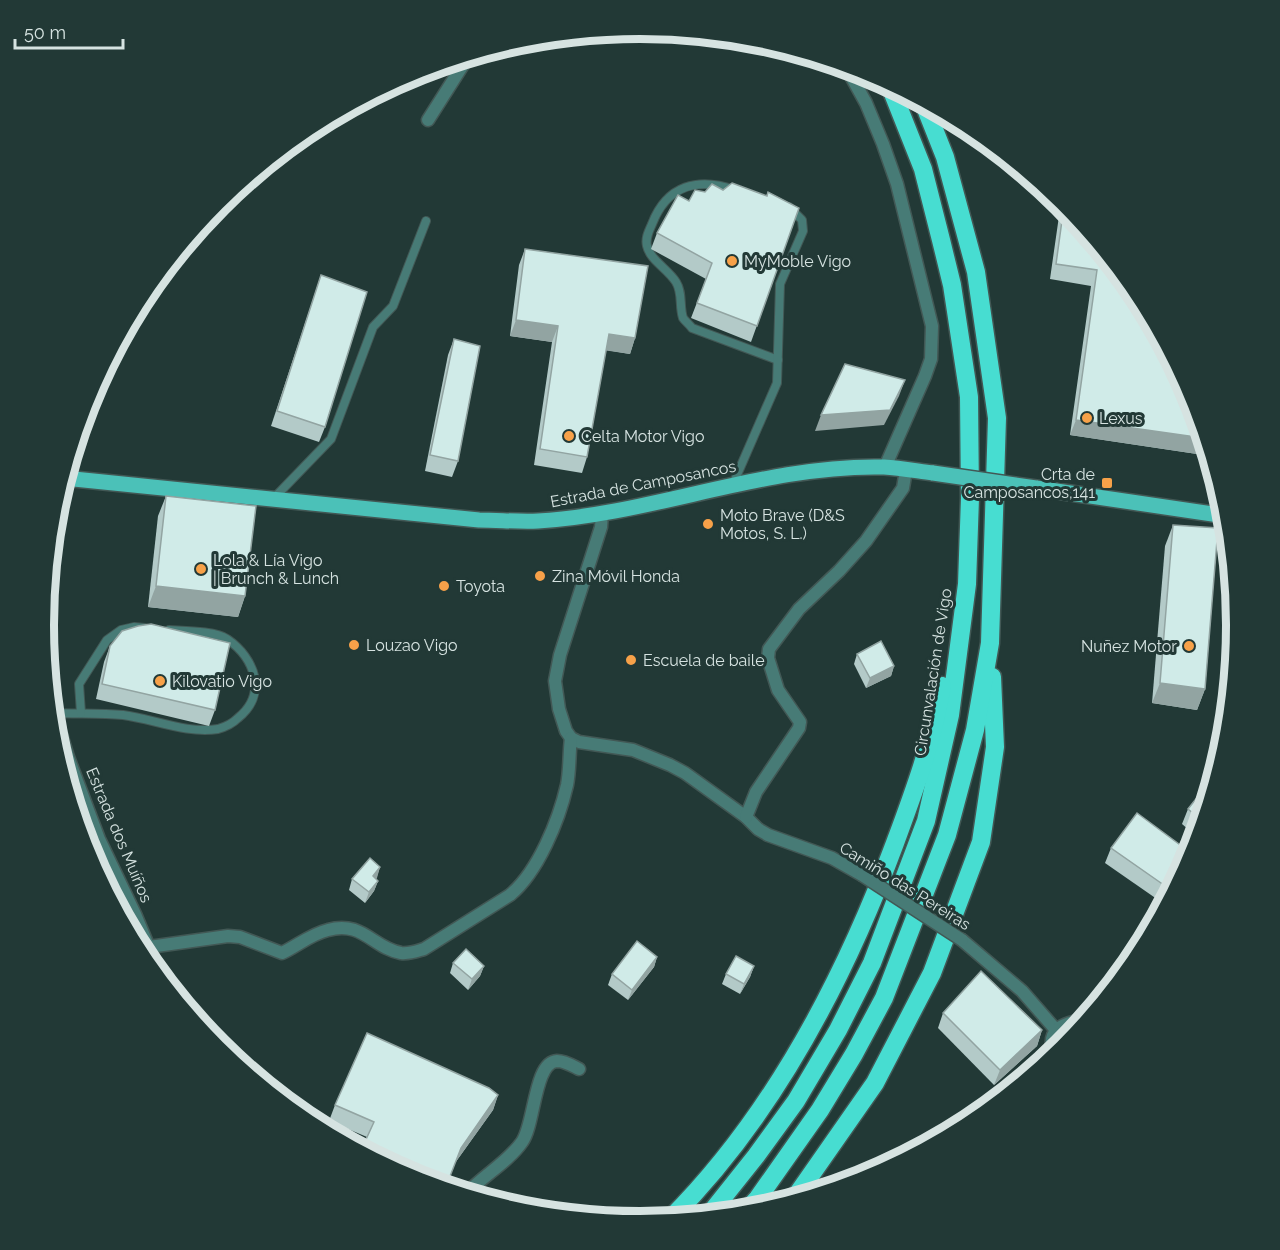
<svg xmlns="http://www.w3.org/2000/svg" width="1280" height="1250" font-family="Raleway,sans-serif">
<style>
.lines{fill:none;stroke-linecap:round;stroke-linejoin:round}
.lane-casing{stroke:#425855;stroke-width:10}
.street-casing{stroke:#425855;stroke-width:15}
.primary-casing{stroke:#425855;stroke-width:18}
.highway-casing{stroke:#425855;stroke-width:21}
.lane{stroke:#477b76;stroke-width:8}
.street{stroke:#477b76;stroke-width:12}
.primary{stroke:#4bc1b8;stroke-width:15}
.highway{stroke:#47ddd1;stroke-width:18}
.street-bridge-casing{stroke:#425855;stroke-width:15;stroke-linecap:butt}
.primary-bridge-casing{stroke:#425855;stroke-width:18;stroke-linecap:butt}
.street-bridge{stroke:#477b76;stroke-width:12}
.primary-bridge{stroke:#4bc1b8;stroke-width:15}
.wall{fill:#b3cac8}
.shaded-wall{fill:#92a4a2}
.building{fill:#d0ebe8;stroke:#92a4a2;stroke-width:1.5}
.poi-dot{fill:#f7a149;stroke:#223936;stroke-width:2}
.labels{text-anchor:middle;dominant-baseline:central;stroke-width:6;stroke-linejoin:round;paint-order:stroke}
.poi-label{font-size:16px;fill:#d6e3e1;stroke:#223936;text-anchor:start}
.street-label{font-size:16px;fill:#d6e3e1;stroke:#223936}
.rim{fill:none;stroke:#d6e3e1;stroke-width:8}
</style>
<rect width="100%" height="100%" fill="#223936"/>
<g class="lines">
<defs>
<g id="lane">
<path d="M735,190C698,177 667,185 652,224C649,231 645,238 647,246C650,260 668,269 676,282C683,293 679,306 683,318C685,321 690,325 692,328L778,360"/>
<polyline points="733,484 777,383 780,284 803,231 802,220 789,207"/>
<polyline points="274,498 331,439 373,327 393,306 426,221"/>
<path d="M55,713C77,714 100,713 123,715C154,719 186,734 218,729C225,727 233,723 238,718C268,694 255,658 227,639C216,631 183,631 169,630"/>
<polyline points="81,713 79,684 107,640 121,630 134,627 145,628"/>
</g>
<g id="street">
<polyline points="846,67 866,103 883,144 897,184 932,326 931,359 925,376 885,467"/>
<polyline points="428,120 468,57"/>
<polyline points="602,513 601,527 560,655 555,681 559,709 566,731 571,738 579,742 633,750 670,765 685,773 746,817 758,829 768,835 832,858 862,875"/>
<polyline points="51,702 68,757 99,839 135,914 162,979"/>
<polyline points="746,817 756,792 799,728 800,722 778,690 768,658 769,649 799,609 839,571 866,541 903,488 906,470"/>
<polyline points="962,940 1022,991 1056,1030"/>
<path d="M149,947L228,936L240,937L282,953C297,946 311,934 328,930C362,920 373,948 401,953C410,954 417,951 424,949L510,895C538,872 559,820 567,785C570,770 569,753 571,738"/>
<path d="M1053,1054C1046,1028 1064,1024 1084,1019"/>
<path d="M467,1193C484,1175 508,1162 522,1142C535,1124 534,1062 557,1061C565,1061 573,1066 579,1069"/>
</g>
<g id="primary">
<path d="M64,478L479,520C499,520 519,522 538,521C654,514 767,464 884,467C900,468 917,471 933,473"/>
<polyline points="1036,488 1226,516"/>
</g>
<g id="highway">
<polyline points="794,1199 875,1083 932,973 981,842 995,747 992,677"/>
<polyline points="746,1211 758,1198 820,1110 854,1054 884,998 947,835 975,730 990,643 997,418 976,272 945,157 924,104"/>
<polyline points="709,1215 756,1156 796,1101 838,1030 872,963 926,821 950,715 967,584 970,498 969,397 952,285 941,240 923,169 890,86"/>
<path d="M670,1219C774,1115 844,980 895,843C914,792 933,740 942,686"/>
</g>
</defs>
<use href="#lane" class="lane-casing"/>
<use href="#street" class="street-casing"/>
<use href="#primary" class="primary-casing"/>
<use href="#highway" class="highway-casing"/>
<use href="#lane" class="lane"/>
<use href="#street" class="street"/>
<use href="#primary" class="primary"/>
<use href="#highway" class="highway"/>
<defs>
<polyline id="street-bridge" points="862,875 962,940"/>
<polyline id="primary-bridge" points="933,473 1036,488"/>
</defs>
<use href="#street-bridge" class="street-bridge-casing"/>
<use href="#primary-bridge" class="primary-bridge-casing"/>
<use href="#street-bridge" class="street-bridge"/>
<use href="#primary-bridge" class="primary-bridge"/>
</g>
<g class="wall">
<polygon points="723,190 766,196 768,192 799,208 751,342 691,318 706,279 651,249 657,233 689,201 705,192"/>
<polygon points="1061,202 1136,294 1197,454 1070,435 1091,286 1050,279"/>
<polygon points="525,249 635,338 630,354 606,350 587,457 582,473 534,465 552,342 510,336 519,265"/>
<polygon points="321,275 325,427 319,442 271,426"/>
<polygon points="454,339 458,461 452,477 425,471 448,355"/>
<polygon points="166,496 245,596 238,617 148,607 158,516"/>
<polygon points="1173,525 1205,689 1197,710 1152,703 1165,546"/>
<polygon points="110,646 215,710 209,726 96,699 104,662"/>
<polygon points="857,654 894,666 891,676 866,688 854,664"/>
<polygon points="1215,775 1196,836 1182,824 1188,809"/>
<polygon points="1111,848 1191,853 1164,904 1105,863"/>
<polygon points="380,867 376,879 378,881 374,891 365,903 349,890 352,879"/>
<polygon points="657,957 654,967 628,1000 608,985 612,974"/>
<polygon points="453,963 484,966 480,976 468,990 450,973"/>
<polygon points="754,966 750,977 740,994 722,984 726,974"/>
<polygon points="943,1013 1042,1030 1037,1046 994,1085 938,1028"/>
<polygon points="498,1095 493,1110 455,1163 446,1186 411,1176 362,1149 367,1137 329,1121 335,1105"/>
</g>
<g class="shaded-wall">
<polygon points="516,320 558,326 552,342 510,336"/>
<polygon points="609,334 635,338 630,354 603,350"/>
<polygon points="905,380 899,396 884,425 815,431 821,415"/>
<polygon points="1076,420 1203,438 1197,454 1070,435"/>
<polygon points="156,586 245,596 238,617 148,607"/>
<polygon points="894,666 891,676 866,688 870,678"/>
<polygon points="1160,683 1205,689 1197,710 1152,703"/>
<polygon points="380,867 377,878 369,887 373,876"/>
<polygon points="378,881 374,891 365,903 369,892"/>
<polygon points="657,957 654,967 628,1000 632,990"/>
<polygon points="484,966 480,976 468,990 472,979"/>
<polygon points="754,966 750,977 740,994 744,984"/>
<polygon points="1042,1030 1037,1046 994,1085 1000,1070"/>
<polygon points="498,1095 493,1110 455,1163 445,1186 461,1148"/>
</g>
<g class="building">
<polygon points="732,183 767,196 768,192 799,208 757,326 697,303 712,263 657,233 678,195 689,201 695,190 705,192 712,184 723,190"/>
<polygon points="1064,206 1136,294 1191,397 1203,438 1076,420 1097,270 1056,264"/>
<polygon points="525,249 648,266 635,338 609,334 587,457 540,449 558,326 516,320"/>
<polygon points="321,275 367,292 325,427 277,411"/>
<polygon points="454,339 480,346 458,461 430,455"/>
<polygon points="845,364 905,380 890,410 821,415"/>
<polygon points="166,496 256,506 245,596 156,586"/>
<polygon points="1173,525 1218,528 1205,689 1160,683"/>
<polygon points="151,624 230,643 215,710 102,684 110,646 122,631 138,626"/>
<polygon points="881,641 894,666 870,678 857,654"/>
<polygon points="1215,775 1201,820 1188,809"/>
<polygon points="1137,813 1191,853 1171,890 1111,848"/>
<polygon points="370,858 380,867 373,876 378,881 369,892 352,879"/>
<polygon points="637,941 657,957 632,990 612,974"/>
<polygon points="466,949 484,966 472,979 453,963"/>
<polygon points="736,956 754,966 744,984 726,974"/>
<polygon points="981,971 1042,1030 1000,1070 943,1013"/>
<polygon points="367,1033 489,1088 498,1095 461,1148 447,1184 363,1146 374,1122 335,1105"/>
</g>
<g class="poi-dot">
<circle cx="732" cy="261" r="6"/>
<circle cx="1087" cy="418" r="6"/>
<circle cx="569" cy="436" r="6"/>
<rect x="1101" y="477" width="12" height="12" rx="3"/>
<circle cx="708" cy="524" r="6"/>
<circle cx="201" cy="569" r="6"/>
<circle cx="540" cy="576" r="6"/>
<circle cx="444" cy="586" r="6"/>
<circle cx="354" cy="645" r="6"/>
<circle cx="1189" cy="646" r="6"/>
<circle cx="631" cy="660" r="6"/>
<circle cx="160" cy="681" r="6"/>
</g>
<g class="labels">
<g class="poi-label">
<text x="744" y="261">MyMoble Vigo</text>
<text x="1099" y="418">Lexus</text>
<text x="581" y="436">Celta Motor Vigo</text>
<text x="1095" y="474" text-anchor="end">Crta de<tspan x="1095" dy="18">Camposancos,141</tspan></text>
<text x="720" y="515">Moto Brave (D&amp;S<tspan x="720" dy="18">Motos, S. L.)</tspan></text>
<text x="213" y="560">Lola &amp; Lía Vigo<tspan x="213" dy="18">| Brunch &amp; Lunch</tspan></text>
<text x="552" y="576">Zina Móvil Honda</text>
<text x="456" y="586">Toyota</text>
<text x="366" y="645">Louzao Vigo</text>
<text x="1177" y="646" text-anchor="end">Nuñez Motor</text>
<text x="643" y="660">Escuela de baile</text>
<text x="172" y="681">Kilovatio Vigo</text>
</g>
<g class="street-label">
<text transform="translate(643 484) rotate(-11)">Estrada de Camposancos</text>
<text transform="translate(933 672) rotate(-81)">Circunvalación de Vigo</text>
<text transform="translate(119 835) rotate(67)">Estrada dos Muíños</text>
<text transform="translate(905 886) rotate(32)">Camiño das Pereiras</text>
</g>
</g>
<path d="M0 0H1280V1250H0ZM54 625a586 586 0 1 1 1172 0a586 586 0 1 1-1172 0Z" fill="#223936" fill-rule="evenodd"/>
<path class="rim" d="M54 625a586 586 0 1 1 1172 0a586 586 0 1 1-1172 0Z"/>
<path d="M15 39v9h108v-9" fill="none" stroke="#d6e3e1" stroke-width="3"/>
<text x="24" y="39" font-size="18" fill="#d6e3e1" stroke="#223936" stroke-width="4.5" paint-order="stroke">50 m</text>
</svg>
